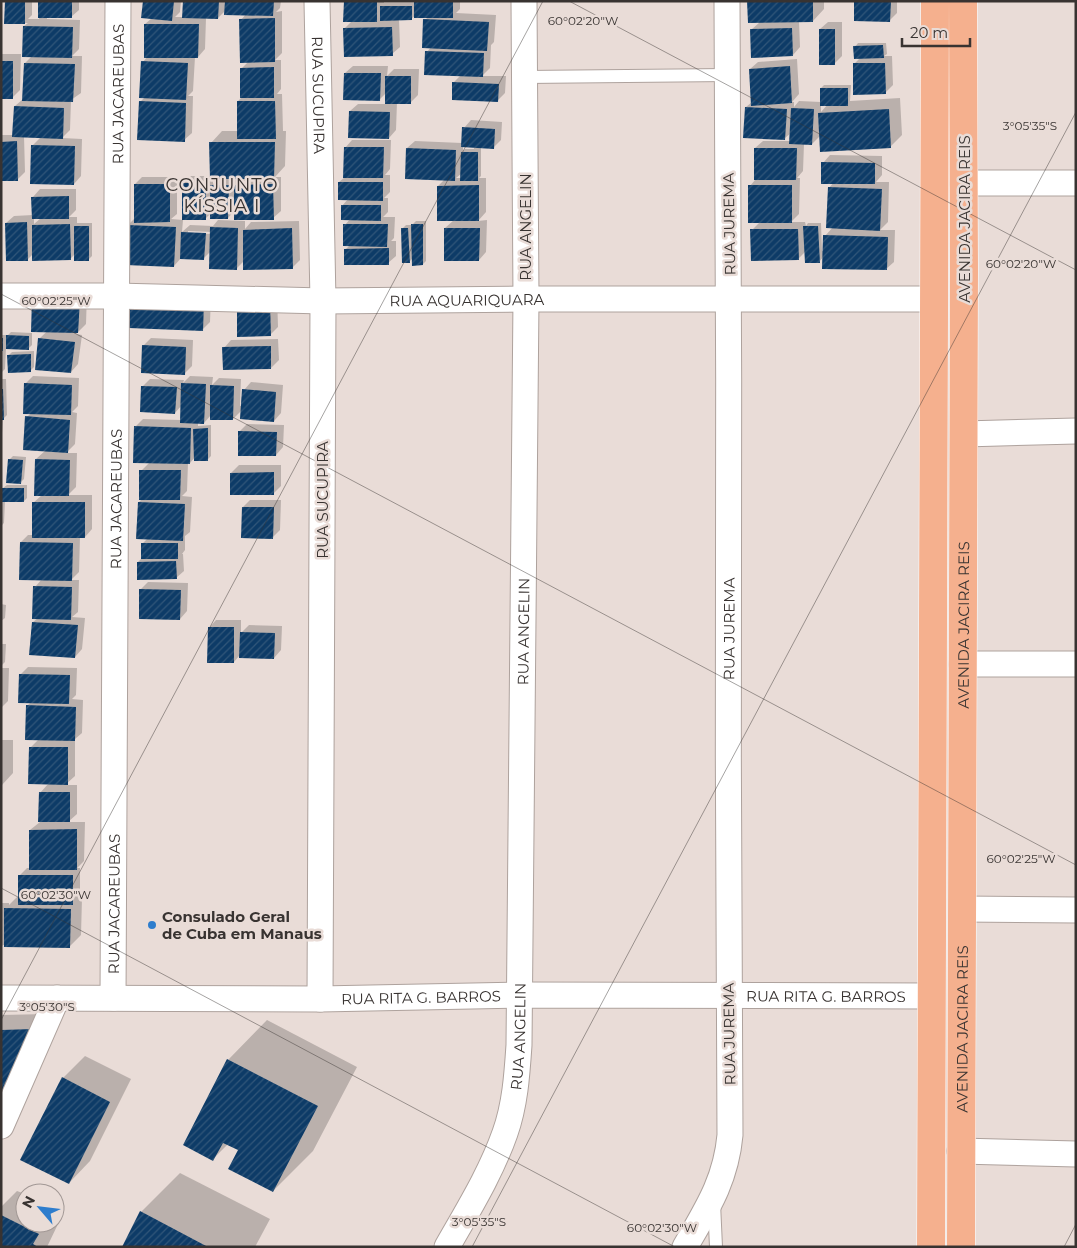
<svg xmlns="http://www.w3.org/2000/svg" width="1077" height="1248" font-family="Montserrat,sans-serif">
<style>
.shadow{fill:#0003;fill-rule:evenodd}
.building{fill:url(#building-hatch)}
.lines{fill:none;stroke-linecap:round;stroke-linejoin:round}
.service-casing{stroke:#aea29d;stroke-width:14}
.minor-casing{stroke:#aea29d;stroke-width:27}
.primary-casing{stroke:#fff;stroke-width:29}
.service{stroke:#fff;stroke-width:12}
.minor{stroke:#fff;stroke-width:25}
.primary{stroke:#f5b08e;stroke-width:28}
.ticks{fill:none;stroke:#383331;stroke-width:1;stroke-opacity:0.45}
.poi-dot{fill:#2e7dcd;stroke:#e9dcd7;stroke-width:2}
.labels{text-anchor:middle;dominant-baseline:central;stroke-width:5;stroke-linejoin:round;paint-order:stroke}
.street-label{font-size:15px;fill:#383331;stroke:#e9dcd7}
.poi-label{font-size:15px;font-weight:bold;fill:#383331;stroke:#e9dcd7;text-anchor:start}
.quarter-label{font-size:18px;letter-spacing:1px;fill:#383331;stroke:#e9dcd7}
.ticks-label{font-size:12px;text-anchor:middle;fill:#383331;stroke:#e9dcd7;stroke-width:5;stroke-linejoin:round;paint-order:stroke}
</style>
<defs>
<pattern id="building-hatch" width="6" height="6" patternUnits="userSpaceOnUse" patternTransform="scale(1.25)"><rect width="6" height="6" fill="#0d3b67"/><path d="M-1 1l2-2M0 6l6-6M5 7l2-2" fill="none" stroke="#315679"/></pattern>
</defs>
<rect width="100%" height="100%" fill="#e9dcd7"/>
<g class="shadow">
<polygon points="6,1 32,1 32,15 28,19 39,19 39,1 79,1 79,10 71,17 47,17 47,19 80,20 79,49 72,56 82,56 81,93 71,100 70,130 62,138 82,139 81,176 74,184 33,145 41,137 24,136 25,172 17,180 1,180 1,135 14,135 15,106 23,99 25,63 32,56 24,26 28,23 6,23"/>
<path d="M144,1H181L180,12L175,17H183L184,1H281L280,8L276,12L282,11V53L275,60H281V89L277,94H282L283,131H286L285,166L275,177H281V211L273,218L235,210L228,218L211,213L205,219L183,184L191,176H211V143L222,131H238V101L241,98L242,68L248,62L241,20L246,14L226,10L218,18H206L205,49L198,57H195L193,91L188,96H193L192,133L184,140L140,102L145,97L143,62L147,57L145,24L152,18ZM213,178H219L213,184ZM236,178H242L236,185Z"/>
<polygon points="345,1 384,1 384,3 416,3 416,1 460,1 460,9 456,13 496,15 494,42 491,45 490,68 482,76 506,76 505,93 498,100 453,83 461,75 427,52 431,47 425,20 428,17 416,15 411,19 399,19 400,47 392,54 344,29 352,21"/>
<polygon points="749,1 824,1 824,9 813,21 799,21 800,47 793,55 751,30 760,22"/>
<polygon points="855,1 897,1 897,13 890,20"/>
<polygon points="828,22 842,22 842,56 834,64 820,29"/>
<polygon points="858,43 886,43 887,54 884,56 892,56 893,85 885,93 854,64 860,58 855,47"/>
<polygon points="1,54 21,54 20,90 13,97 1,97"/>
<path d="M797,59L799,94L792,102H794V107L799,101L821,102V88L824,85H851L850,101L900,98L902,135L890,147L820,136L812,144H804L803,171L797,178H800L799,214L791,222H805L806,226L808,223H821L822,251H824L825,236L833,227L829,188L834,182L823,163L830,155L882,156V175L876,182H889L888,222L880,230H895L894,262L886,269L824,256L819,262L805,252L798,259L752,230L760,222L750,186L755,180V148L763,141H790L791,133L785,138L746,107L752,102L750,69L758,62ZM821,104H828L821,112Z"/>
<polygon points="353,66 388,66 387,76 394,69 419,69 418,95 411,102 397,102 396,130 389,138 350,111 358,104 386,104 386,93 380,99 345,73"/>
<path d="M471,120L502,122L501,140L493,148L481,147V176L479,178H486V212L478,221L487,220L486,252L479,260L445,228L454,220L438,186L445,179L407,148L415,141L462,143L464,128ZM463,146L474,147V149H465L463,151ZM462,173V178H456Z"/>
<polygon points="352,140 391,140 390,169 385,175 390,175 390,192 384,198 388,198 388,212 383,217 395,217 394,238 391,241 396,241 396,256 388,263 346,249 350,245 345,225 350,219 342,206 348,199 339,182 345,177 345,148"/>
<path d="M142,177H177V214L171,219L183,220L182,232L190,225L213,226L218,220L245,221V229L251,222L299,221L300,260L292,268L244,261L236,269L210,252L204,258H181L174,266L128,225L135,218V184ZM188,231L212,232V234L188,233Z"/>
<path d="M40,189H76V210L69,217H77V223H92V256L88,260L75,254L70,259L33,254L27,260L6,223L14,216L33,215V197ZM34,218H41L34,224Z"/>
<polygon points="416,221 426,221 426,261 423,264 413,258 409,262 402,229 406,225 412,225"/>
<polygon points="87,293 86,324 76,334 82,335 78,364 71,372 39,339"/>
<polygon points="211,295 210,322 202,330 131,300"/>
<polygon points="277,295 278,327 270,335 238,335"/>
<polygon points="11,332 32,333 32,345 28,349 6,348 5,369 1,373 1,335 6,335 6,337"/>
<polygon points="151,338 193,340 192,366 184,374 143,346"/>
<polygon points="278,339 279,360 271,368 224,348 231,340"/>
<polygon points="34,351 34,367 30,371 9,355 12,352"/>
<polygon points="33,376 79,378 78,406 72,412 77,413 75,444 66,453 77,453 76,487 68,495 92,495 92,529 85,537 80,537 79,572 71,580 79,580 78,612 72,617 85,618 82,649 75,657 33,622 38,618 35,587 42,579 21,542 28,535 33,535 33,503 42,495 36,459 46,450 27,417 31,413 25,384"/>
<polygon points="190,376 213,377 212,385 219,378 241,379 240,406 242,406 244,390 251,382 283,385 281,413 274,421 242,410 233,419 211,415 204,423 198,423 198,426 211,425 211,456 208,459 195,457 190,463 188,463 187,491 182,496 192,497 190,532 185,536 185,550 182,554 183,554 184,571 176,578 138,562 142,558 142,544 148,538 139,502 143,498 141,471 150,462 135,427 143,419 181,420 181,406 175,413 142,387 150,379 184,380 183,383"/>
<polygon points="1,379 6,379 7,415 3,419 1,447"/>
<polygon points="247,424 284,425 283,447 276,455 239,432"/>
<polygon points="13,456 26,457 24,479 20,483 9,460"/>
<polygon points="239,465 281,465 281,486 273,494 231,473"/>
<polygon points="7,485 27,485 27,498 24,501 5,501 4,523 1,526 1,502 3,502 3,488"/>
<polygon points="250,500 281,500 280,530 273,537 243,507"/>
<polygon points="148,582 188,583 187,611 180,619 140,590"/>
<polygon points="1,604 6,605 5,618 1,621"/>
<polygon points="216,620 241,620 241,633 249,625 282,626 281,650 274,658 239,656 234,662 209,628"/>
<polygon points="1,644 6,644 5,662 1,666"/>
<polygon points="28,667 77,668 76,695 72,699 83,700 82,733 75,739 75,776 65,785 77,785 77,814 68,822 85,822 84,861 77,868 80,868 80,898 82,898 81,935 70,946 3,945 1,947 1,903 9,903 9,905 17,897 19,897 20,875 27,868 30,868 30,830 40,822 40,793 49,783 30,748 39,739 27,706 31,702 20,675"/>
<polygon points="1,668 9,668 8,701 1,708"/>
<polygon points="1,740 13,740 13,773 2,785"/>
<polygon points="47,1014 1,1092 1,1015"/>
<polygon points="267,1020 357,1067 313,1151 273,1191 239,1150 228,1144 213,1159 228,1060"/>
<polygon points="85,1056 131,1079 90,1161 69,1183 63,1078"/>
<polygon points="180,1173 270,1219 255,1247 123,1247 141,1212"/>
<polygon points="17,1191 25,1194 25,1223 55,1223 58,1224 47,1247 1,1247 1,1207"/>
<polygon points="55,1209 60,1212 55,1220"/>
</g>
<g class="building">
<polygon points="5,1 25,1 25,24 4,24"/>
<rect x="38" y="1" width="34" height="17"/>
<polygon points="143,1 174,1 172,21 141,18"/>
<polygon points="183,1 219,1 218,19 182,18"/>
<polygon points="225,1 274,1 273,16 224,15"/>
<polygon points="344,1 377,1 377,22 343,22"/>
<rect x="414" y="1" width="39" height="17"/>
<polygon points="747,1 813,1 813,22 748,23"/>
<polygon points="854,1 891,1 890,22 854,21"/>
<polygon points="380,6 412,6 412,20 380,21"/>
<polygon points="275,18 275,62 240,63 239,19"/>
<polygon points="423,19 489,22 487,51 422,48"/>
<polygon points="144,24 199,24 198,58 144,58"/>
<polygon points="23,26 73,27 72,58 22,57"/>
<polygon points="392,27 393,56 344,57 343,28"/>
<polygon points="792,28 793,56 751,58 750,29"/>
<rect x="819" y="29" width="16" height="36"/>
<polygon points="883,45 884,58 854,59 853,46"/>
<polygon points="425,51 484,53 483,77 424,75"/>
<rect x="1" y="61" width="12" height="38"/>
<polygon points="141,61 188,63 186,100 139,98"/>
<polygon points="24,63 75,64 73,102 22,101"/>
<polygon points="853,63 885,63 886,94 853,95"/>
<polygon points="790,66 792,103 751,106 749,69"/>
<polygon points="274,67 274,98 240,98 240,68"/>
<polygon points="344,73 381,73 380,101 343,100"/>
<rect x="385" y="76" width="26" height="28"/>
<polygon points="452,82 499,84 498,102 452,100"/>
<rect x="820" y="88" width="28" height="18"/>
<polygon points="139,101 186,103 185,142 137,140"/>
<polygon points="237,101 275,101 276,139 237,139"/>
<polygon points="14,106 64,108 63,139 12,137"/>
<polygon points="745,107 787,109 785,140 743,138"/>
<polygon points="791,108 814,109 812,145 789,144"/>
<polygon points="889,109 891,148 820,152 818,113"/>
<polygon points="349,111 390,112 389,139 348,138"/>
<polygon points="462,127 495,129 494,149 461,147"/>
<polygon points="17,141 18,181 1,181 1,142"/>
<polygon points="209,142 275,142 274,179 210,179"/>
<polygon points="31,145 75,146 74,185 30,184"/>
<polygon points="344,147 384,147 383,178 343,178"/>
<polygon points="406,148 456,150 455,181 405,179"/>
<polygon points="754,148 797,148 796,180 754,180"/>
<polygon points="461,152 478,152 478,181 460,181"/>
<polygon points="821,162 875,163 875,184 821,184"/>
<polygon points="338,182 383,182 383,201 338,200"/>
<rect x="182" y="183" width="24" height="37"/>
<polygon points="134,184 170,184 170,222 134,223"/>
<polygon points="273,184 274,220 234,220 234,185"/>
<polygon points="210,185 229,185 228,219 210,219"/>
<polygon points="479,185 479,221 437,221 437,186"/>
<rect x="748" y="185" width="44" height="38"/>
<polygon points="828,187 882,189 880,231 826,228"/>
<polygon points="69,196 69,219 32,219 31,197"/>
<polygon points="341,205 381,205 381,221 341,220"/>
<polygon points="27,222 28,261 6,261 5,223"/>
<polygon points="70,224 71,260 32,261 32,225"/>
<polygon points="343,224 388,224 387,247 343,246"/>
<polygon points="411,224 423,224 423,265 412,266"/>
<polygon points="127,225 176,227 174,267 125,265"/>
<rect x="74" y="226" width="15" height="35"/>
<polygon points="803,226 818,226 820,263 805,263"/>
<polygon points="210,227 238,228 237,270 209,269"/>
<polygon points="292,228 293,269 243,270 243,230"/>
<polygon points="401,228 408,228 410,263 402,263"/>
<polygon points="444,228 480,228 479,261 444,261"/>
<polygon points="750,229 798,229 799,260 751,261"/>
<polygon points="181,232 206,233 204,260 180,259"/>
<polygon points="823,235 888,237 887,270 822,269"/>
<polygon points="389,248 389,265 344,265 344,249"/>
<polygon points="32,298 80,300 78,333 31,332"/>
<polygon points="130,300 204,302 203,331 129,328"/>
<polygon points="270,302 271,336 237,337 237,303"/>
<polygon points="6,335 29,336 29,350 6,349"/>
<rect x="1" y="338" width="2" height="13"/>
<polygon points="38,338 75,342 71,373 35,370"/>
<polygon points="142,345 186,347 185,375 141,373"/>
<polygon points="271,346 271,369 223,370 222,347"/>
<polygon points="31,354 31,372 8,373 7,355"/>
<polygon points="24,383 72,385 71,415 23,414"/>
<polygon points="181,383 206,384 204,424 180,423"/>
<polygon points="210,385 234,386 233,420 210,420"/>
<polygon points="141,386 177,387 175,414 140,412"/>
<polygon points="1,389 3,389 4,420 1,420"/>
<polygon points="242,389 276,392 274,422 240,419"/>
<polygon points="25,416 70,420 68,453 23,450"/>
<polygon points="134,426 191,428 190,464 133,463"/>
<polygon points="208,428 208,461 194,461 193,429"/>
<polygon points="238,431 277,432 276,456 238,456"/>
<polygon points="8,459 23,460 21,484 6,483"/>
<polygon points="35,459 70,460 69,496 34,496"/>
<polygon points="139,470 181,470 180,500 139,500"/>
<polygon points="274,472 274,495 230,495 230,473"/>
<rect x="2" y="488" width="22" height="14"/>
<rect x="32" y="502" width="53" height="36"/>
<polygon points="138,502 185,504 183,541 136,539"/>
<polygon points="242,507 274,507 273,539 241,538"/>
<polygon points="20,542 73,543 72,581 19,580"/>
<rect x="141" y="543" width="37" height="16"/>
<polygon points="176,561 177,579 137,580 137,562"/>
<polygon points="33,586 72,587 71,620 32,619"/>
<polygon points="139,589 181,590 180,620 139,619"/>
<polygon points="32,622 78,625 75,658 29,655"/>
<polygon points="208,627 234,627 234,663 207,663"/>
<polygon points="240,632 275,633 274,659 239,658"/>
<polygon points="19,674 70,675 69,704 18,703"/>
<polygon points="26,705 76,707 75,741 25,740"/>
<polygon points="29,747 68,747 68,785 28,784"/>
<polygon points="39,792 70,792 70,822 38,822"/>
<polygon points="77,829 77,870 29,870 29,830"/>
<rect x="18" y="875" width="55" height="30"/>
<polygon points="4,908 71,909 70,948 4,947"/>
<polygon points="33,1029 1,1095 1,1030"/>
<polygon points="227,1059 318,1106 273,1192 228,1169 238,1150 223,1143 213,1161 183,1145"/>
<polygon points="62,1077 110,1102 69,1184 20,1160"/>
<polygon points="140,1211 208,1247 122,1247"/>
<polygon points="1,1215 39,1234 33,1244 38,1247 1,1247"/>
</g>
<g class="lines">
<defs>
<g id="service">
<polyline points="525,77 728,75"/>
<polyline points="714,1203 716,1247"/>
</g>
<g id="minor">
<path id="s1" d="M317,1L323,301L320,999"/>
<polyline points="963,183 1076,183"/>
<path id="s2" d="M1,296H116L323,301L526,299H934"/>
<polyline points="964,434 1076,431"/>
<polyline points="962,664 1076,664"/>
<polyline points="962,909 1076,910"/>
<path id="s3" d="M1,998L320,999L520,995L932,996"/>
<path id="s4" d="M113,998L118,1"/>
<polyline points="1,1126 57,998"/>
<polyline points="960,1151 1076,1154"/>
<path id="s5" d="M447,1247C468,1210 491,1173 505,1133C515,1105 517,1075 519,1045L526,299L524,1"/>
<path id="s6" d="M685,1247C707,1209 726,1180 730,1135C726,757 731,379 727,1"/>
</g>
<g id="primary">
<polyline points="931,1247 935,1"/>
<path id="s7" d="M961,1247L964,270L963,1"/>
</g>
</defs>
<use href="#service" class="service-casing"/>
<use href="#minor" class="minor-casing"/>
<use href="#primary" class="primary-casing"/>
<use href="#service" class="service"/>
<use href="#minor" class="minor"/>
<use href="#primary" class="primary"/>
</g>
<path class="ticks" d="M569,1L1076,270M1,294L1076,865M1,888L675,1247M1,1020L543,1M472,1247L1076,112M1064,1247L1076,1224"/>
<circle class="poi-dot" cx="152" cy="925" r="5"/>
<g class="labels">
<g class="street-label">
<text stroke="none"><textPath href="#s4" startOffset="904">RUA JACAREUBAS</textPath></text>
<text stroke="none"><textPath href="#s1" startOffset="94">RUA SUCUPIRA</textPath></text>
<text transform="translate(964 219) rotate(-90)">AVENIDA JACIRA REIS</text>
<text transform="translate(729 224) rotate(-91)">RUA JUREMA</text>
<text transform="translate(525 227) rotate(-90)">RUA ANGELIN</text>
<text stroke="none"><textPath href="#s2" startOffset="466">RUA AQUARIQUARA</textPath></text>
<text stroke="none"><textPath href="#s4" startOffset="499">RUA JACAREUBAS</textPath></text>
<text transform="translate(322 500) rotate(-90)">RUA SUCUPIRA</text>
<text stroke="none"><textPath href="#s7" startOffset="622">AVENIDA JACIRA REIS</textPath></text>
<text stroke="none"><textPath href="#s6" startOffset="628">RUA JUREMA</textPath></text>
<text stroke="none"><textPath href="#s5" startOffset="631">RUA ANGELIN</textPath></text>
<text stroke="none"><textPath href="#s4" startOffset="94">RUA JACAREUBAS</textPath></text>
<text stroke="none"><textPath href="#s3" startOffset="825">RUA RITA G. BARROS</textPath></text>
<text stroke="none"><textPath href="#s3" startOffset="420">RUA RITA G. BARROS</textPath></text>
<text stroke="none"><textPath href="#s7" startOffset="218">AVENIDA JACIRA REIS</textPath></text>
<text transform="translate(729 1034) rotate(-91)">RUA JUREMA</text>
<text stroke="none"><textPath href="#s5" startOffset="226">RUA ANGELIN</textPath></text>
</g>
<g class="poi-label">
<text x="162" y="916">Consulado Geral<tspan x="162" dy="17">de Cuba em Manaus</tspan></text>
</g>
<g class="quarter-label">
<text x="222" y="185">CONJUNTO<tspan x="222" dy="21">KÍSSIA I</tspan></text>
</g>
</g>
<g class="ticks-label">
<text x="583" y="25">60°02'20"W</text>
<text x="1030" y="130">3°05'35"S</text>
<text x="1021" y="268">60°02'20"W</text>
<text x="56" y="305">60°02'25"W</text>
<text x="1021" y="863">60°02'25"W</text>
<text x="56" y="899">60°02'30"W</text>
<text x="47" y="1011">3°05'30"S</text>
<text x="479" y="1226">3°05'35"S</text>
<text x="662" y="1232">60°02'30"W</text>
</g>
<rect width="1077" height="1248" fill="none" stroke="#383331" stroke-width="5"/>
<g transform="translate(40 1208) rotate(298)"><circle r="24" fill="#e9dcd7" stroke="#a29895"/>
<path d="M0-4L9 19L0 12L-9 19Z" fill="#2e7dcd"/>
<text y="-8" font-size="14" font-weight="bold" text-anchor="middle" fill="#383331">N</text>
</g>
<path d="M902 38v8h68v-8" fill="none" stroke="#383331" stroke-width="2.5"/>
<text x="910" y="38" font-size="15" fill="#383331" stroke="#e9dcd7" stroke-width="4" paint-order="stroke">20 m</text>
</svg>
